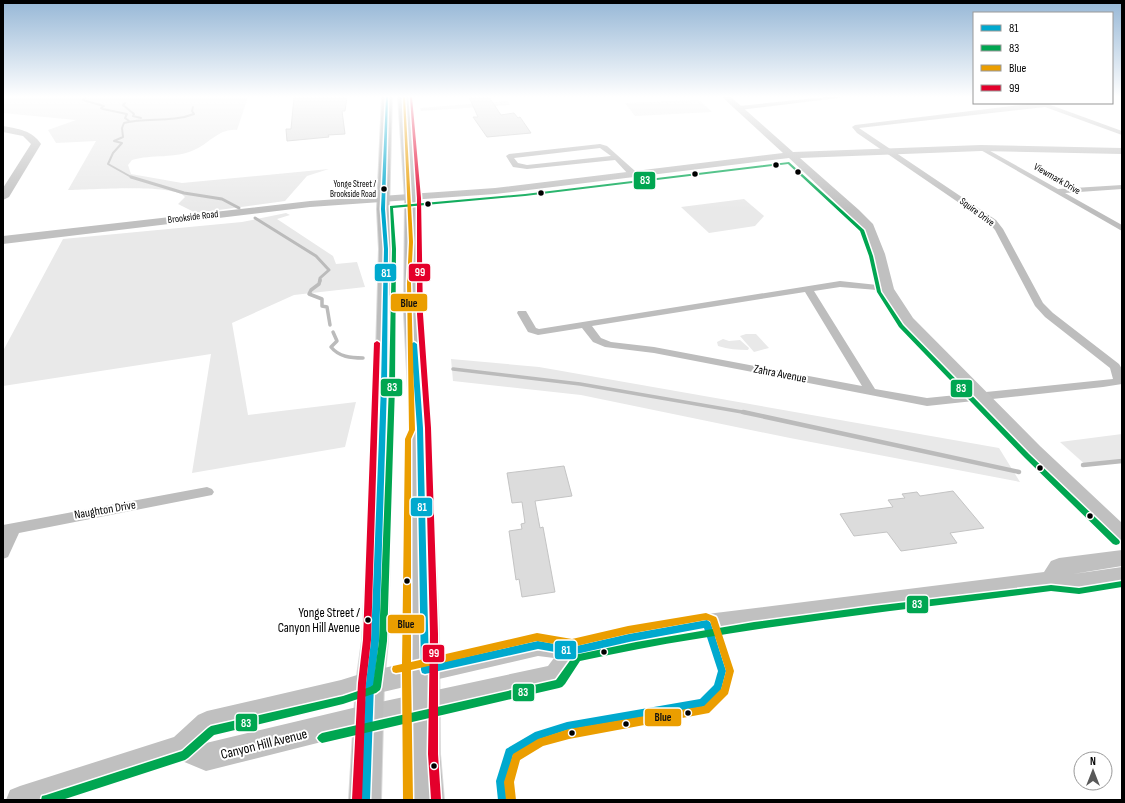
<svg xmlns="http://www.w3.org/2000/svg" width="1125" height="803" font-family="'Sofia Sans Condensed',sans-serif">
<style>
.green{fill:#e9e9e9}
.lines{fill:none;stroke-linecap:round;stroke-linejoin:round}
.stream-far3{stroke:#bbb;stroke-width:2}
.stream-far2{stroke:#bbb;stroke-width:3}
.stream-far1{stroke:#bbb;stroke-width:3.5}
.stream{stroke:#bbb;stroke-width:4.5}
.building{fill:#dcdcdc;stroke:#c4c4c4}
.primary-casing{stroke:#dbdbdb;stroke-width:2}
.street{fill:#bdbdbd;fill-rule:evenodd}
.secondary{fill:#c0c0c0;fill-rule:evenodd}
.primary{fill:#bdbdbd;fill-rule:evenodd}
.bus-1-casing{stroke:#fff;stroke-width:3}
.bus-2-casing{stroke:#fff;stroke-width:3}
.bus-3-casing{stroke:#fff;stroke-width:3}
.bus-4-casing{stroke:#fff;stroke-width:3}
.bus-1{fill:#00a9ce;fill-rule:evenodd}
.bus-2{fill:#00a651;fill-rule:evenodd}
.bus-3{fill:#eb9e00;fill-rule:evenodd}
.bus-4{fill:#e4002b;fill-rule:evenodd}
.bus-dot{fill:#000;stroke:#fff;stroke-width:1.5}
.labels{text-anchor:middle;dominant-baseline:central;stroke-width:4;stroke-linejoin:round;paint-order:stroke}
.far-bus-label{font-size:9px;fill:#000;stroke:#fff;text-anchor:end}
.far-street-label{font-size:10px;fill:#000;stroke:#fff}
.street-label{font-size:12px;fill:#000;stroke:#fff}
.near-bus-label{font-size:13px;fill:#000;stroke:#fff;text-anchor:end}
.near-street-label{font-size:14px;fill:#000;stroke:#fff}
.line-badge{stroke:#fff;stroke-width:1.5}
.badge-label{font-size:11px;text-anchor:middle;font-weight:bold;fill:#fff}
.pale-badge-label{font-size:11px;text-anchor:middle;font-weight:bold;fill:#111}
</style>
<rect width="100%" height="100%" fill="#fff"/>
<g class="green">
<path d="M3,97H248L237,130C219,128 209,144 194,150C175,159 152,154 132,160L128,165L131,174L182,183L329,169L307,176L285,201L196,213L178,204L185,197C174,183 88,190 68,190L96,141L56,143L48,130L76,120L3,113Z"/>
<polygon points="699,100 712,112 635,116 625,103"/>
<polygon points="507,101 510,105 421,111 420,108"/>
<polygon points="744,199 764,216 755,226 709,233 681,207"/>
<polygon points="286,213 290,215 277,219 333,256 336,264 357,262 365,287 294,295 232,323 248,415 356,402 345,447 192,473 211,354 3,386 3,351 63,239 242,222"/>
<polygon points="746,334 756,334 769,348 754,352 740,336"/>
<path d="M723,339L729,341L740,340L749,348L748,350C738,350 728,349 718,346L717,342Z"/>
<polygon points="451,359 539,367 999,448 1020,482 790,438 581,395 453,381"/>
<polygon points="1122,434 1122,461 1087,466 1060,442"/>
</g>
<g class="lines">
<g class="stream-far3">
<polyline points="86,97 83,100 104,106 101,108 103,109 127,114 125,118 129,121"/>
<polyline points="125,103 123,105 134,114 133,116 141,118"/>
<path d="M133,178L108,164L113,153L122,143L114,141L123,137L122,128L124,123C147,117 171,123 194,114L192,111L193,107"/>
</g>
<g class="stream-far2">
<polyline points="131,177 184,193 222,199 239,208"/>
<polyline points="255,218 316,256 329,270 320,278 320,281"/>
</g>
<g class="stream-far1">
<polyline points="320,280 319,284 311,290 309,294 322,299 322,306 327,307 330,325"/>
<path d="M333,332L337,341L331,347C339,357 351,358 363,358"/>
<polyline points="453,369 580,384 748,413"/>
</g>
<g class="stream">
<polyline points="743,412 1019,472"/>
<polyline points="1083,465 1122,461"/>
</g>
</g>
<g class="building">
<polygon points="294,97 347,97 345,111 342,111 345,134 328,135 329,137 287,141 286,129 291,129"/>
<polygon points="469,97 489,97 501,115 514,113 518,118 520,117 531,133 487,137 473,117 478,117"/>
<polygon points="564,466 572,496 535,501 540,528 543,527 555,592 522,597 519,579 516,580 509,531 522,529 521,524 525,523 522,502 512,503 507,473"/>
<polygon points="953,491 984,528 950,533 957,543 901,551 887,532 854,536 840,514 893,507 888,500 905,498 902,494 917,492 920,496"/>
</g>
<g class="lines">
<defs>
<g id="primary">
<polygon points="382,97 392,97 389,209 393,249 393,386 388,641 384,683 381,800 349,800 356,683 362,641 375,386 379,249 377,209"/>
<polygon points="398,97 408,97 417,198 420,314 430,428 439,634 440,754 444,800 412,800 410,754 413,634 410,428 404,314 405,198"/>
</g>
</defs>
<use href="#primary" class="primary-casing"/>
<g class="street">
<polygon points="825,97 846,97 739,110 736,108 739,106"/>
<path d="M1037,103H1045L1122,131V135L1045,107L859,128L996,220L1003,229L1043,303L1053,313L1119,364L1122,369V384L1103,387L927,406L654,353L605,347L593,342L582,328L538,335L528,332L517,313L518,311H526L536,328L539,329L840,281L887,286L890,287L892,289L890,291L840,287L814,291L875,389L927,398L1113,379L1110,368L1045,317L1035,306L995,230L990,224L857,133L852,127L855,125ZM805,292L862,386L654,347L611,342L601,338L592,326Z"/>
<path d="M600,144L607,146L635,171V175H629L615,160L527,169L513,167L506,156L509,154ZM600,148L611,156L527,165L518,163L514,158Z"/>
<polygon points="979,147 983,147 1058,189 1122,185 1122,189 1065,193 1122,225 1122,231 979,149"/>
<polygon points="207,487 212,489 214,492 212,495 19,533 8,557 3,559 3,525"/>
</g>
<g class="secondary">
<polygon points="722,97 731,97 793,152 981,145 1122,148 1122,154 981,151 800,158 859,210 873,224 885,254 894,289 913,318 1040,446 1122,523 1122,544 1115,542 1026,454 902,324 880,289 873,254 863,228 789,158 495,194 310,207 3,244 3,236 310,201 495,188 783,153"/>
<path d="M3,126C18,129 32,130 41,144L9,197L3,200V188L31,144L23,136L3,132Z"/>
<path d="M1122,550V566L1073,574L1122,567V585L1078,592L1051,589C894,610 734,624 580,660L565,684L556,687L357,733L206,771L182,761L64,800H6L10,790L20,786L174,737L198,715L207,711L341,680L370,671L538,634L572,640L629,628L707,614L1044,572L1051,561L1059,558ZM538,656L554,658L548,666L357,707L206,743L214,735L341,704L370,695Z"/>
</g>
<use href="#primary" class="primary"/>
<defs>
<g id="bus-1">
<polygon points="386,97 388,97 385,209 388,249 387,386 379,641 374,683 370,800 360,800 366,683 371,641 381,386 384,249 381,209"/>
<polygon points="414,342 417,344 423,428 429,665 538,641 572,647 629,634 707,620 710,622 711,624 726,671 721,690 705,706 702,707 567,730 540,739 513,755 506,781 508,800 498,800 496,781 506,749 535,732 567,722 700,699 714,685 718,671 704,628 629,642 572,655 538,649 425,674 422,673 421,670 417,428 411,344"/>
</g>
<g id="bus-2">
<polygon points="789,162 864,230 873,256 881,292 903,325 1029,454 1119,540 1120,542 1119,544 1116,545 1113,544 1025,458 899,327 877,292 869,256 860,231 788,164 525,196 393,208 396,249 395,386 387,641 381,687 380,690 376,693 343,704 214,735 188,758 185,760 62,800 41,800 42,796 46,795 182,751 208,728 211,726 343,696 370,687 373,685 379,641 389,386 392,249 390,206 525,194"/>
<path d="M1122,581V587L1079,594L1051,591C933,606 814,619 696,639C657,645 618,653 580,661L565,684L562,687L559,688L322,743L319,741L317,738L319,735L322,733L556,680L574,655L636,642L754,622L873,606L1051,585L1079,588Z"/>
</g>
<polygon id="bus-3" points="403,97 405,97 413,242 411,284 415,430 411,439 411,662 537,633 572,639 628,626 706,613 716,617 717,619 734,671 728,694 709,713 569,739 543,746 520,760 514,782 516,800 506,800 504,782 513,754 538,739 569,729 704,706 721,689 726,671 710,621 706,620 628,634 572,647 537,641 411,670 413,800 403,800 402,672 396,673 393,672 392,669 393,666 402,664 405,439 409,430 407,284 409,242"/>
<g id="bus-4">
<polygon points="410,97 412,97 421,198 423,314 431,428 438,634 438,754 441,800 431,800 431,799 428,754 430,634 425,428 417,314 417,198"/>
<polygon points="377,341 380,343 371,640 366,683 362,800 352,800 358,683 363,640 374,343"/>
</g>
</defs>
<use href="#bus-1" class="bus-1-casing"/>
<use href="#bus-2" class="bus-2-casing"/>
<use href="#bus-3" class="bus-3-casing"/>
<use href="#bus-4" class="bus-4-casing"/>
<use href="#bus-1" class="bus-1"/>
<use href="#bus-2" class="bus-2"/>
<use href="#bus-3" class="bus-3"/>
<use href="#bus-4" class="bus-4"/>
</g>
<linearGradient id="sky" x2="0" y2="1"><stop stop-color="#96b7d6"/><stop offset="0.46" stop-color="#fff"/><stop offset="1" stop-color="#fff" stop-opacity="0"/></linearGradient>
<rect width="1125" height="210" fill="url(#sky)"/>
<g class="bus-dot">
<circle cx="776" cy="165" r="3.5"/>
<circle cx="798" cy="172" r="3.5"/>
<circle cx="695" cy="174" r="3.5"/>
<circle cx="384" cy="189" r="3.5"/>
<circle cx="541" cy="193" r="3.5"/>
<circle cx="428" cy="204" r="3.5"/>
<circle cx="1040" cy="468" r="3.5"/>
<circle cx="1090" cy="516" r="3.5"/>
<circle cx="407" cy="581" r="3.5"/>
<circle cx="368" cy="620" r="3.5"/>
<circle cx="604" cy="652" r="3.5"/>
<circle cx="688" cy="713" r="3.5"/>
<circle cx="626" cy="724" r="3.5"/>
<circle cx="572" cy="733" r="3.5"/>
<circle cx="434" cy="766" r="3.5"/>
</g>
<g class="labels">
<g class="far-bus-label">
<text x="376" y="184">Yonge Street /<tspan x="376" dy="10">Brookside Road</tspan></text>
</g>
<g class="far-street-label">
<text transform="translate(1057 179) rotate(30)">Viewmark Drive</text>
<text transform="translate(977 212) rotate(36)">Squire Drive</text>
<text transform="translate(193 217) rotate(-7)">Brookside Road</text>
</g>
<g class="street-label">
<text transform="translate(780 374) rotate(11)">Zahra Avenue</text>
<text transform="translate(105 510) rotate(-10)">Naughton Drive</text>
</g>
<g class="near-bus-label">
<text x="360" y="613">Yonge Street /<tspan x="360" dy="15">Canyon Hill Avenue</tspan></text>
</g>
<g class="near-street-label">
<text transform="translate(264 744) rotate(-14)">Canyon Hill Avenue</text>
</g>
</g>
<g class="line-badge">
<rect x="633" y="171" width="23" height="19" rx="4" fill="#00a651"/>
<rect x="408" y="263" width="23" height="19" rx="4" fill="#e4002b"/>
<rect x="374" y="263" width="23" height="19" rx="4" fill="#00a9ce"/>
<rect x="390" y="293" width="38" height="19" rx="4" fill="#eb9e00"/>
<rect x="380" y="378" width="23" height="19" rx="4" fill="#00a651"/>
<rect x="950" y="379" width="23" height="19" rx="4" fill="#00a651"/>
<rect x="410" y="497" width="23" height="20" rx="4" fill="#00a9ce"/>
<rect x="906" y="595" width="23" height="19" rx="4" fill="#00a651"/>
<rect x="387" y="614" width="38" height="20" rx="4" fill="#eb9e00"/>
<rect x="554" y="640" width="23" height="20" rx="4" fill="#00a9ce"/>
<rect x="422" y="644" width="23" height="19" rx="4" fill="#e4002b"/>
<rect x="512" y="683" width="23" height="19" rx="4" fill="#00a651"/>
<rect x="644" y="708" width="38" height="19" rx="4" fill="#eb9e00"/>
<rect x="235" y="713" width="23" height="19" rx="4" fill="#00a651"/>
</g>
<g class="badge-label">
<text x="645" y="184">83</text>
<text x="420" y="276">99</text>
<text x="386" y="277">81</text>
<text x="392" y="391">83</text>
<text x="961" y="392">83</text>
<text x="422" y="511">81</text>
<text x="917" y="608">83</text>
<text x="566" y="654">81</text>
<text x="434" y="657">99</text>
<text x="523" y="696">83</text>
<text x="246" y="727">83</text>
</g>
<g class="pale-badge-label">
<text x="409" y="307">Blue</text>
<text x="406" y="628">Blue</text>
<text x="663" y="721">Blue</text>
</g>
<rect width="1125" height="803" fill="none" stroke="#000000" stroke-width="8"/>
<rect x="973" y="12" width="140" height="92" fill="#ffffff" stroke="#999999"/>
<rect x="981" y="25" width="20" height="6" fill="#00a9ce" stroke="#999999"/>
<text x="1009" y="32" font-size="12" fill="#000000">81</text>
<rect x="981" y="45" width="20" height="6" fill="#00a651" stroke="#999999"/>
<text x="1009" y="52" font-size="12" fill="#000000">83</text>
<rect x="981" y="65" width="20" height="6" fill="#eb9e00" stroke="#999999"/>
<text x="1009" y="72" font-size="12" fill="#000000">Blue</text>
<rect x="981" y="85" width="20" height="6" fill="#e4002b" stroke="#999999"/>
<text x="1009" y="92" font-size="12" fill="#000000">99</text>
<g transform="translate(1093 771)"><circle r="19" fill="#ffffff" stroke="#999999"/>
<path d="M0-3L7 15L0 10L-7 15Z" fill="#595959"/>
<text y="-6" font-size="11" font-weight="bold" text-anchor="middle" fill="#000000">N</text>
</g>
</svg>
